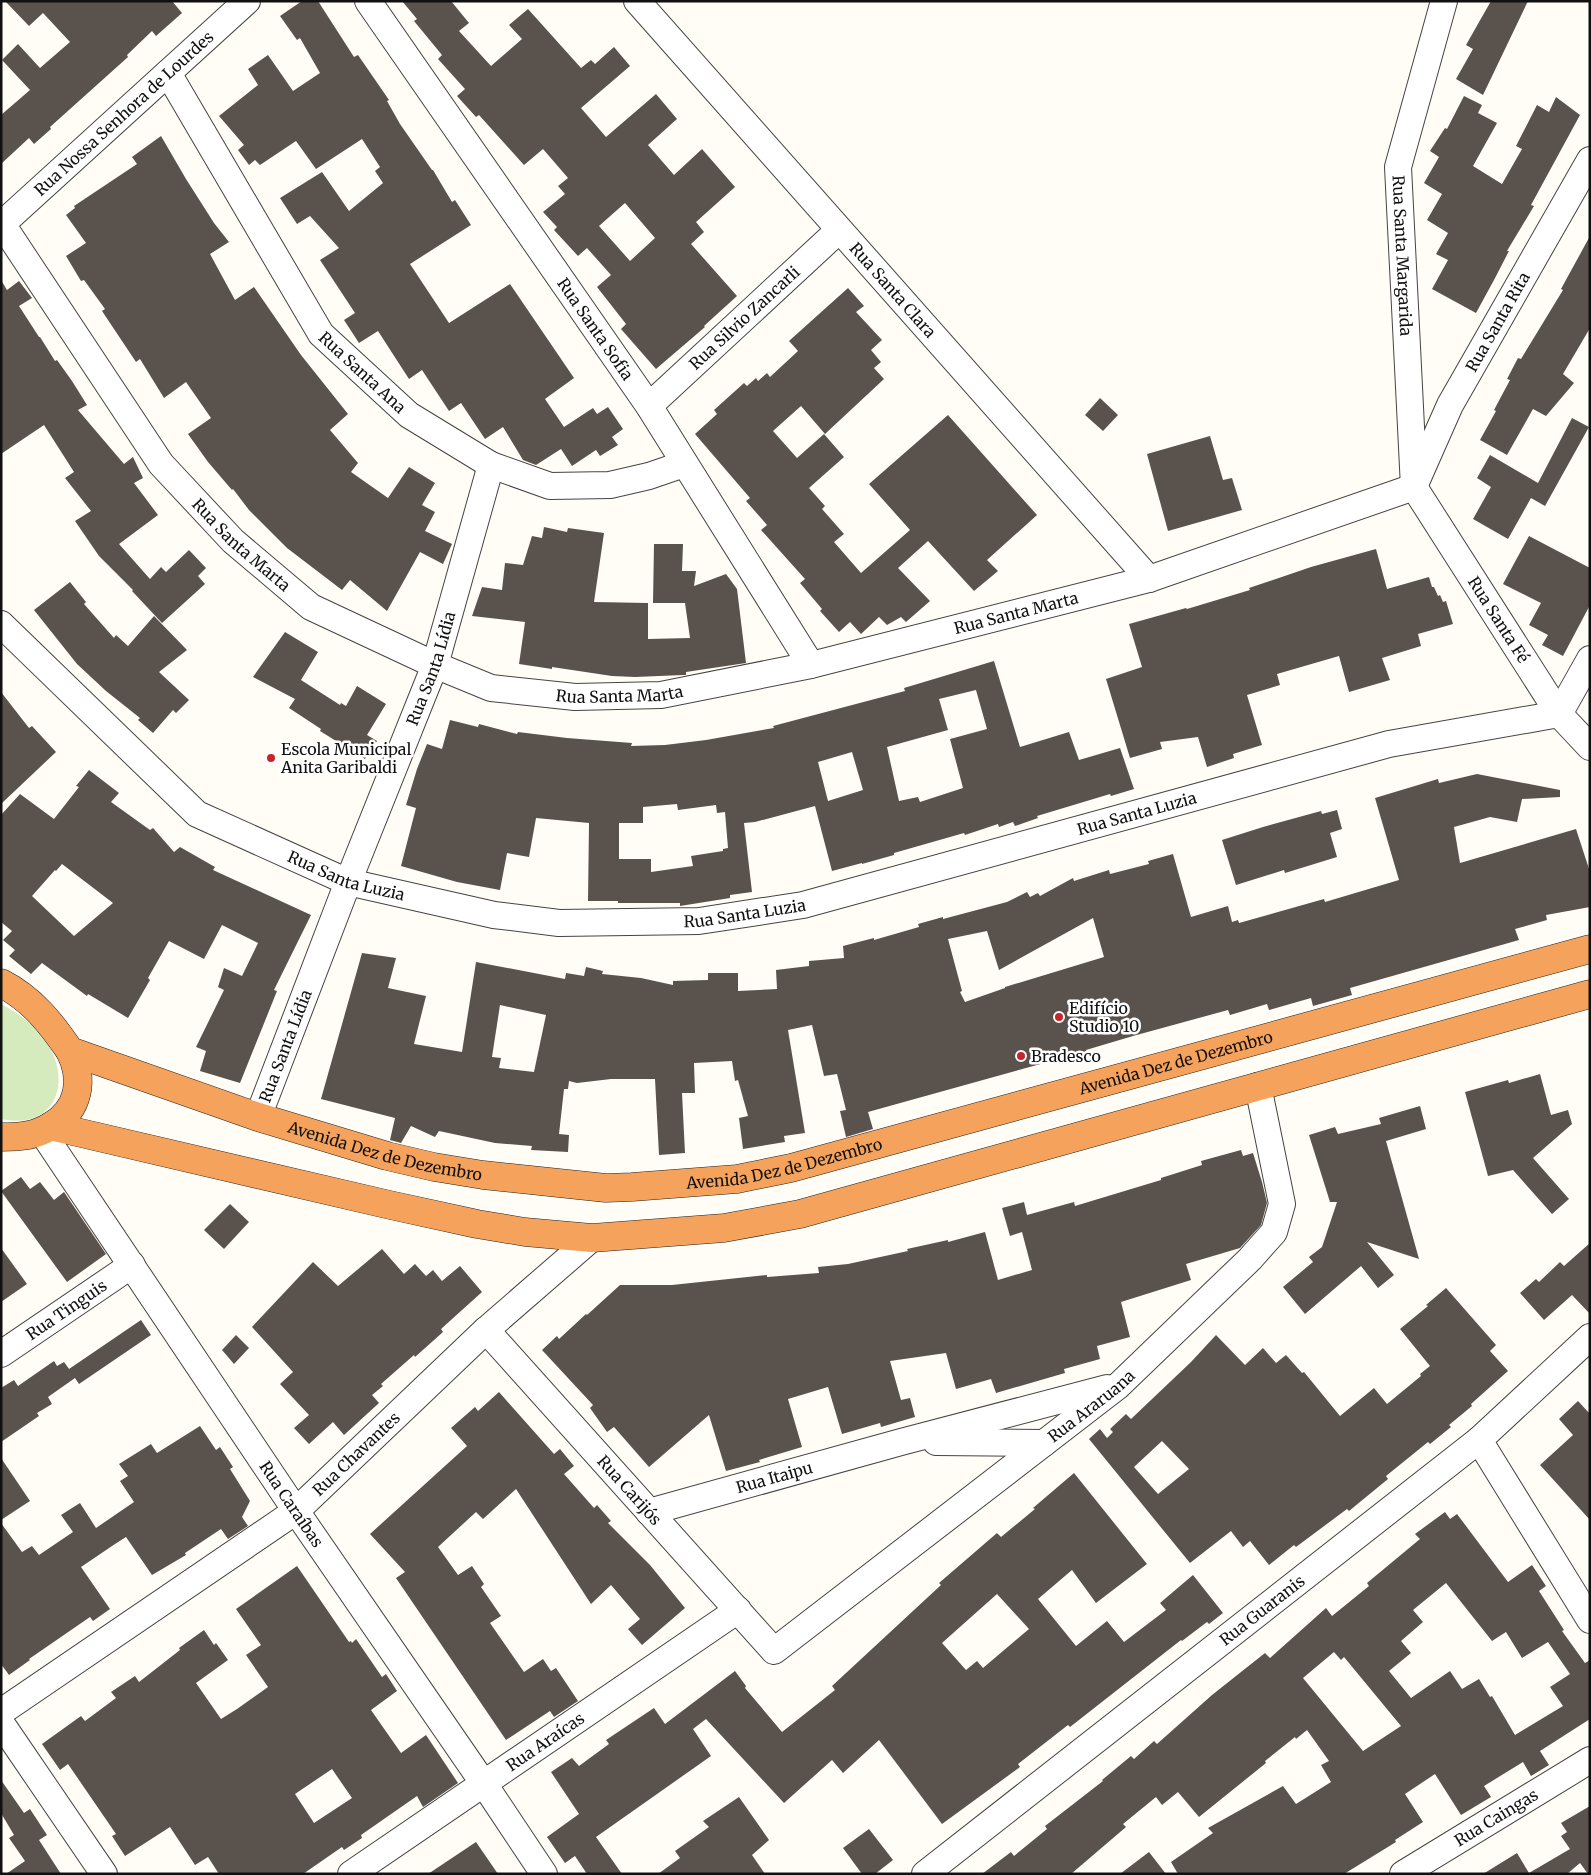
<svg xmlns="http://www.w3.org/2000/svg" width="1591" height="1875" font-family="Merriweather,serif">
<style>
.green{fill:#d5ebbd}
.building{fill:#5a524d;fill-rule:evenodd}
.lines{fill:none;stroke-linecap:round;stroke-linejoin:round}
.street-casing{stroke:#444;stroke-width:28}
.highway-casing{stroke:#222;stroke-width:29}
.street{stroke:#fff;stroke-width:26}
.highway{stroke:#f5a25d;stroke-width:28}
.poi-dot{fill:#c4262e;stroke:#fff;stroke-width:2}
.labels{text-anchor:middle;dominant-baseline:central;stroke-width:5;stroke-linejoin:round;paint-order:stroke}
.street-label{font-size:16px;fill:#111;stroke:#fff}
.poi-label{font-size:16px;fill:#111;stroke:#fff;text-anchor:start}
</style>
<rect width="100%" height="100%" fill="#fffdf5"/>
<path class="green" d="M1,1004C16,1012 33,1023 43,1037C74,1077 58,1131 1,1119Z"/>
<g class="building">
<polygon points="5,1 172,1 182,13 156,36 152,31 127,55 128,57 50,127 51,129 34,144 29,138 1,164 1,115 30,90 2,60 18,44 40,68 70,42 43,13 29,26"/>
<polygon points="302,1 318,1 354,57 358,55 389,100 387,101 400,124 432,170 433,170 452,202 455,200 471,225 410,264 449,323 510,284 574,378 545,399 564,427 593,408 597,414 608,407 623,429 612,437 618,445 600,456 596,450 572,466 561,449 536,465 523,460 503,427 485,439 461,403 449,411 422,370 409,379 378,331 359,343 344,320 355,313 320,260 339,248 310,216 297,224 280,198 322,172 349,211 383,183 375,171 380,167 362,139 316,169 296,141 260,165 255,160 249,165 238,150 244,145 219,116 258,85 248,69 268,55 293,91 320,73 300,38 297,40 280,16"/>
<path d="M402,1H451L469,23L459,31L491,66L522,39L509,25L528,9L581,68L591,60L595,64L614,47L630,66L581,108L606,137L656,94L677,119L648,145L674,175L702,149L735,187L696,222L704,232L691,244L737,296L704,326L705,327L656,369L621,329L626,324L597,287L611,275L587,248L578,256L554,230L557,227L543,212L565,194L558,186L568,178L543,149L524,165L479,115L476,117L457,96L465,89L438,59L442,55L414,21L417,19ZM625,203L655,238L630,261L599,226Z"/>
<polygon points="1491,1 1528,1 1483,95 1456,79 1473,49 1466,45"/>
<polygon points="1464,96 1482,105 1478,113 1497,123 1473,166 1502,184 1522,149 1516,146 1537,105 1549,112 1556,97 1580,115 1531,205 1534,206 1507,251 1509,251 1494,280 1476,313 1432,289 1448,260 1436,254 1448,233 1427,220 1442,194 1424,183 1439,157 1430,151 1445,128 1447,129"/>
<polygon points="161,136 186,179 214,223 229,242 210,254 235,300 254,287 301,355 348,414 330,430 358,463 351,472 388,498 409,467 435,483 422,505 435,512 425,531 452,544 443,564 420,552 387,611 350,580 342,590 287,548 249,510 233,489 232,490 208,462 188,434 211,418 186,382 164,398 140,359 136,362 102,311 105,309 84,280 81,281 66,256 86,243 66,215 75,208 74,206 137,164 132,157"/>
<polygon points="1590,236 1590,328 1563,374 1574,383 1546,416 1533,409 1507,455 1480,440 1496,411 1494,410 1510,380 1507,379 1518,358 1521,359 1563,290 1561,289"/>
<polygon points="1,280 7,290 19,281 32,298 19,306 39,337 40,337 55,361 57,360 72,381 87,405 78,410 124,464 133,457 143,478 134,483 158,515 119,544 150,579 161,567 166,572 189,550 206,568 198,576 205,584 162,623 132,591 133,590 99,556 75,521 91,511 65,478 74,472 44,425 1,454"/>
<polygon points="848,288 864,306 856,312 882,340 871,350 881,362 874,368 884,379 825,434 801,406 773,431 797,458 824,434 844,457 809,488 825,506 822,509 844,534 834,542 861,573 910,530 869,484 948,415 1037,515 987,560 998,571 974,591 928,541 898,568 930,601 906,622 901,617 887,625 879,617 861,634 850,622 839,632 820,611 822,609 800,583 805,579 761,530 767,525 746,501 750,498 695,434 717,414 714,410 744,383 747,386 756,378 758,381 767,373 770,377 798,351 789,341"/>
<polygon points="1100,398 1118,415 1103,431 1085,415"/>
<polygon points="1572,418 1589,427 1545,506 1531,498 1508,539 1473,519 1491,487 1477,478 1490,455 1538,483"/>
<polygon points="1210,436 1223,480 1232,478 1242,510 1168,531 1147,454"/>
<polygon points="544,527 567,532 568,528 604,533 594,602 648,603 648,639 690,638 685,603 653,603 654,544 683,544 682,571 696,571 694,586 726,574 737,589 746,663 686,672 686,675 683,675 635,677 612,676 552,667 552,669 519,664 525,622 472,616 482,587 502,590 505,563 523,565 532,536 542,538"/>
<polygon points="1529,536 1590,568 1590,605 1563,656 1542,645 1548,635 1529,625 1541,603 1503,584"/>
<polygon points="1376,549 1387,589 1429,577 1432,587 1434,587 1438,596 1440,595 1443,602 1446,601 1453,624 1418,634 1421,646 1382,658 1390,680 1349,692 1339,656 1277,674 1280,685 1247,695 1262,745 1233,754 1234,758 1207,767 1198,737 1160,742 1162,749 1130,758 1106,679 1142,667 1129,624 1186,608 1187,609 1250,590 1249,588 1311,567"/>
<polygon points="70,582 86,602 84,604 114,638 116,635 128,646 154,616 187,650 159,672 189,700 176,713 173,710 153,733 138,720 140,718 106,691 77,664 34,610"/>
<polygon points="285,632 318,652 301,680 340,705 341,703 346,706 357,686 386,704 367,735 377,741 365,759 320,731 321,729 289,708 295,699 253,677"/>
<path d="M994,661L1020,747L1069,732L1079,760L1120,748L1134,789L1111,796L1110,794L1037,816L1038,818L1015,826L1013,822L999,827L998,824L965,835L964,833L894,853V855L862,864V863L832,871L815,806L755,822L744,823L752,892L730,895V898L680,906V903H618V901H588L589,823L536,818L529,857L507,853L500,890L457,882L401,866L416,808L406,805L417,769L427,744L442,749L450,720L478,727L479,724L517,734L518,732L567,738L632,743L631,746L665,745L706,740L774,728L773,726L905,691L904,688ZM976,690L987,729L950,739L963,788L920,802L918,797L899,801L887,747L948,730L939,699ZM852,752L863,790L828,801L818,762ZM677,804L678,810L716,805L717,813L725,812L728,848L723,849V851L691,856L693,866L651,872V859H619V823H643V807Z"/>
<polygon points="1,692 29,728 32,726 56,752 1,804"/>
<path d="M89,770L119,793L111,802L150,830L153,828L174,852L180,847L215,867L213,870L311,915L274,990L277,991L240,1083L200,1071L206,1051L196,1047L224,990L218,987L224,968L242,976L258,943L222,925L204,959L169,941L148,978L150,980L128,1018L88,994L87,996L42,963L31,974L9,956L15,950L3,940L12,931L1,922V815L20,794L54,819L79,787L76,786ZM62,864L113,903L74,936L32,896L55,870L56,871Z"/>
<path d="M1477,774L1560,790V797L1522,799L1517,822L1490,817L1454,827L1460,863L1576,829L1590,872V907L1546,915L1547,920L1515,929L1519,940L1350,988L1352,995L1313,1006L1311,998L1269,1010L1267,1004L1230,1015L1228,1010L1133,1036L1086,1050L1087,1055L1056,1064L1055,1060L868,1112L873,1129L846,1137L840,1111L846,1110L837,1074L824,1076L812,1025L788,1030L805,1133L784,1136L785,1142L743,1149L739,1118L748,1116L738,1080L735,1081L732,1061L694,1063L695,1093H682L685,1153L659,1155L655,1079H611L577,1083L569,1081L568,1089H564L559,1134L569,1135L568,1152L531,1150L532,1146L495,1143L439,1131L435,1137L411,1126L401,1143L390,1140L395,1118L321,1099L362,953L396,958L388,988L426,996L414,1044L462,1052L476,962L565,979L566,973L584,976L586,967L603,971L602,974L641,978L673,985V981L708,980V973H738V991L777,989L776,970L809,966V961L844,958L843,946L874,938V940L919,927L918,924L943,917V919L1007,902L1027,892L1030,897L1038,893L1040,896L1073,878L1074,881L1109,870L1110,874L1149,864L1148,861L1173,854L1191,917L1228,906L1232,922L1238,920L1239,923L1324,899L1325,902L1399,880L1375,798L1438,779L1439,783ZM1093,918L1104,957L1005,987V988L965,1002L960,992L962,991L948,939L987,931L999,970ZM500,1005L546,1015L534,1072L499,1068L501,1058L492,1057Z"/>
<polygon points="1337,810 1342,829 1330,833 1337,857 1285,873 1284,870 1236,885 1222,840 1263,827 1321,811 1322,814"/>
<polygon points="1540,1074 1551,1115 1568,1110 1572,1124 1533,1158 1569,1199 1552,1214 1513,1170 1488,1176 1465,1092 1508,1080 1509,1083"/>
<polygon points="1420,1106 1426,1129 1386,1141 1419,1259 1367,1242 1394,1275 1378,1288 1361,1266 1305,1314 1283,1287 1313,1262 1309,1257 1322,1247 1337,1202 1330,1202 1309,1135 1335,1127 1338,1134 1381,1124 1379,1118"/>
<polygon points="1241,1150 1243,1156 1253,1153 1262,1182 1267,1203 1261,1225 1240,1248 1186,1264 1191,1280 1121,1302 1130,1337 1097,1346 1100,1359 1064,1369 1065,1373 996,1393 991,1379 956,1389 946,1353 890,1361 901,1400 910,1398 915,1417 881,1427 880,1423 842,1434 828,1387 788,1399 802,1447 759,1460 760,1462 726,1471 709,1415 649,1467 614,1427 607,1432 590,1408 593,1405 542,1350 557,1336 559,1339 586,1314 587,1315 620,1285 672,1285 767,1275 767,1277 819,1273 818,1267 848,1264 908,1251 907,1249 948,1240 948,1242 985,1232 998,1280 1032,1270 1022,1232 1010,1236 1002,1208 1024,1202 1027,1215 1074,1202 1075,1206 1161,1180 1161,1178 1202,1165 1201,1161"/>
<polygon points="21,1177 30,1189 40,1182 54,1200 64,1192 106,1254 67,1282 1,1191"/>
<polygon points="230,1204 249,1222 224,1249 204,1230"/>
<polygon points="1590,1243 1590,1314 1572,1295 1544,1320 1520,1293 1536,1279 1539,1282 1560,1262 1564,1266"/>
<polygon points="1,1248 27,1284 1,1302"/>
<polygon points="382,1249 404,1274 415,1264 426,1276 433,1270 442,1281 460,1266 482,1292 441,1329 443,1332 415,1357 414,1355 381,1384 383,1386 372,1395 379,1403 344,1435 333,1422 309,1444 294,1428 309,1415 280,1384 293,1372 252,1327 313,1262 338,1286"/>
<path d="M1446,1288L1496,1345L1490,1351L1508,1371L1471,1404L1472,1406L1449,1425L1451,1427L1430,1444L1428,1442L1386,1476L1388,1479L1349,1511L1347,1509L1296,1547L1294,1545L1269,1565L1250,1541L1243,1547L1231,1531L1190,1563L1089,1439L1100,1429L1107,1438L1113,1432L1110,1429L1126,1414L1131,1419L1191,1362L1216,1335L1245,1365L1263,1348L1276,1363L1286,1355L1302,1373L1304,1372L1340,1416L1374,1388L1387,1404L1421,1376L1420,1374L1430,1366L1400,1329L1428,1306L1426,1305ZM1162,1441L1189,1469L1158,1494L1134,1467Z"/>
<polygon points="141,1320 151,1335 79,1384 75,1378 48,1397 52,1404 37,1413 39,1416 1,1442 1,1388 14,1380 18,1386 54,1361 57,1366 64,1362 72,1373 69,1369"/>
<polygon points="236,1335 249,1348 234,1364 222,1350"/>
<polygon points="499,1392 554,1454 560,1449 574,1466 564,1474 594,1508 597,1505 611,1521 608,1523 650,1565 685,1608 642,1645 628,1629 640,1619 611,1585 591,1604 516,1489 483,1519 476,1512 438,1547 458,1575 472,1566 484,1584 481,1587 501,1616 490,1623 524,1672 543,1659 551,1671 556,1668 578,1701 554,1717 550,1711 506,1740 396,1578 405,1572 370,1534 467,1446 451,1428 475,1407 478,1411"/>
<polygon points="1578,1401 1590,1414 1590,1520 1540,1465 1573,1435 1559,1419"/>
<polygon points="200,1426 216,1450 220,1447 233,1467 230,1469 250,1501 242,1517 248,1526 228,1539 221,1529 185,1553 186,1555 152,1575 126,1537 115,1544 81,1567 110,1609 93,1621 90,1617 29,1659 30,1660 9,1675 1,1664 1,1523 22,1552 32,1546 39,1555 73,1532 61,1515 80,1503 96,1528 134,1502 120,1481 128,1476 119,1464 151,1444 157,1453"/>
<polygon points="1,1458 30,1501 1,1520"/>
<path d="M1074,1473L1147,1564L1096,1603L1072,1570L1038,1599L1076,1646L1107,1621L1124,1642L1166,1610L1160,1603L1193,1575L1223,1613L1209,1624L1207,1622L1182,1641L1181,1640L1070,1727L1068,1725L1018,1764L1020,1767L942,1824L879,1740L843,1773L832,1760L784,1803L706,1719L693,1729L711,1756L596,1837L622,1874H587L575,1856L565,1863L547,1837L579,1814L551,1772L572,1758L579,1766L609,1744L606,1740L654,1708L665,1724L735,1671L746,1686L745,1688L782,1732L835,1690L832,1686L941,1585L939,1583L997,1533L1001,1537L1035,1509L1033,1508ZM997,1594L1029,1629L983,1668L977,1661L966,1670L942,1643Z"/>
<path d="M1445,1512L1450,1519L1457,1514L1508,1582L1532,1565L1546,1586L1539,1591L1564,1630L1562,1631L1585,1663L1590,1660V1719L1540,1751L1549,1765L1531,1776L1523,1762L1484,1786L1491,1797L1461,1815L1435,1774L1405,1794L1423,1822L1395,1840L1396,1842L1344,1874H1178L1171,1862L1213,1833L1208,1828L1283,1786L1296,1804L1331,1782L1321,1765L1329,1761L1307,1730L1296,1739L1295,1737L1265,1761L1266,1763L1199,1817L1178,1792L1162,1805L1156,1797L1123,1824L1126,1827L1071,1874H982L1011,1852L1014,1856L1047,1829L1045,1826L1103,1781L1102,1780L1131,1756L1134,1759L1154,1741L1157,1744L1212,1695L1265,1653L1270,1658L1326,1608L1332,1616L1369,1586L1367,1583L1420,1539L1415,1534ZM1446,1583L1492,1641L1506,1632L1522,1658L1548,1642L1570,1674L1550,1687L1563,1706L1515,1735L1492,1696L1490,1697L1479,1679L1462,1689L1450,1671L1411,1698L1389,1671L1411,1653L1401,1641L1423,1622L1413,1610ZM1334,1652L1341,1660L1344,1657L1401,1726L1363,1751L1303,1678Z"/>
<path d="M297,1566L349,1642L351,1641L352,1643L356,1639L382,1677L386,1674L397,1691L371,1710L401,1753L426,1735L458,1783L423,1807L417,1796L361,1835L362,1838L344,1850L342,1847L303,1874H219L208,1857L195,1865L170,1827L125,1856L112,1836L116,1834L68,1764L60,1770L42,1744L81,1716L85,1721L116,1698L111,1692L135,1676L139,1682L180,1650L179,1648L204,1630L214,1645L216,1643L228,1660L196,1683L221,1719L237,1709L268,1687L246,1655L261,1645L236,1609ZM332,1769L352,1798L314,1823L295,1794Z"/>
<polygon points="1,1780 24,1813 30,1809 47,1835 39,1840 61,1874 6,1874 25,1861 9,1838 14,1835 1,1813"/>
<polygon points="739,1797 769,1840 752,1855 765,1874 658,1874 680,1858 675,1851 709,1827 703,1821"/>
<polygon points="1590,1806 1590,1874 1588,1874 1580,1863 1567,1874 1483,1874 1517,1853 1529,1873 1570,1849 1561,1836 1567,1832 1561,1823"/>
<polygon points="869,1829 893,1860 875,1874 862,1874 843,1848"/>
<polygon points="476,1842 498,1874 428,1874"/>
<polygon points="1149,1852 1166,1874 1120,1874"/>
</g>
<g class="lines">
<defs>
<g id="street">
<path id="s1" d="M368,1L649,406L811,665"/>
<path id="s2" d="M637,1L1149,579"/>
<path id="s3" d="M1444,1L1398,167L1414,487L1559,714L1590,747"/>
<path id="s4" d="M168,73L321,334L409,415L491,465L550,486L610,485L649,476L684,464"/>
<path id="s5" d="M2,224L161,464L233,541L311,607L435,665L491,688L575,697L661,695L811,665L1149,579L1414,487"/>
<path id="s6" d="M1,225L247,1"/>
<path id="s7" d="M649,406L839,230"/>
<path id="s8" d="M1416,482L1450,405L1590,160"/>
<path id="s9" d="M1,624L197,814L348,882L494,915L559,923L699,921L803,905L1389,744L1559,714L1590,659"/>
<path id="s10" d="M258,1117L348,882L435,665L491,465"/>
<path id="s11" d="M42,1132L296,1511L484,1784L544,1874"/>
<path id="s12" d="M486,1330L774,1651L1118,1386L1250,1259L1274,1232L1282,1204L1258,1086"/>
<path id="s13" d="M1,1354L132,1265"/>
<polyline points="1479,1440 1590,1620"/>
<polyline points="936,1442 1044,1443"/>
<path id="s14" d="M649,1512L901,1442L1107,1388"/>
<path id="s15" d="M1,1712L296,1511L486,1330L592,1238"/>
<polyline points="1,1723 104,1874"/>
<path id="s16" d="M351,1874L738,1610"/>
<path id="s17" d="M925,1874L1479,1440L1590,1337"/>
<path id="s18" d="M1403,1874L1590,1760"/>
</g>
<g id="highway">
<path id="s19" d="M1,983C32,999 51,1023 70,1051L258,1117L387,1156L434,1167L483,1175L606,1188L632,1187L737,1179L791,1168L1590,949"/>
<path d="M51,1126C80,1109 84,1079 70,1051"/>
<path d="M1,1137C20,1137 35,1136 51,1126L390,1205L477,1224L525,1232L592,1238L724,1228L800,1214L1590,994"/>
</g>
</defs>
<use href="#street" class="street-casing"/>
<use href="#highway" class="highway-casing"/>
<use href="#street" class="street"/>
<use href="#highway" class="highway"/>
</g>
<g class="poi-dot">
<circle cx="271" cy="758" r="5"/>
<circle cx="1059" cy="1017" r="5"/>
<circle cx="1021" cy="1056" r="5"/>
</g>
<g class="labels">
<g class="street-label">
<text stroke="none"><textPath href="#s6" startOffset="166">Rua Nossa Senhora de Lourdes</textPath></text>
<text stroke="none"><textPath href="#s3" startOffset="261">Rua Santa Margarida</textPath></text>
<text stroke="none"><textPath href="#s2" startOffset="386">Rua Santa Clara</textPath></text>
<text stroke="none"><textPath href="#s7" startOffset="130">Rua Silvio Zancarli</textPath></text>
<text stroke="none"><textPath href="#s8" startOffset="180">Rua Santa Rita</textPath></text>
<text stroke="none"><textPath href="#s1" startOffset="399">Rua Santa Sofia</textPath></text>
<text stroke="none"><textPath href="#s4" startOffset="359">Rua Santa Ana</textPath></text>
<text stroke="none"><textPath href="#s5" startOffset="402">Rua Santa Marta</textPath></text>
<text stroke="none"><textPath href="#s5" startOffset="1228">Rua Santa Marta</textPath></text>
<text stroke="none"><textPath href="#s3" startOffset="650">Rua Santa Fé</textPath></text>
<text stroke="none"><textPath href="#s10" startOffset="481">Rua Santa Lídia</textPath></text>
<text stroke="none"><textPath href="#s5" startOffset="822">Rua Santa Marta</textPath></text>
<text stroke="none"><textPath href="#s9" startOffset="1245">Rua Santa Luzia</textPath></text>
<text stroke="none"><textPath href="#s9" startOffset="435">Rua Santa Luzia</textPath></text>
<text stroke="none"><textPath href="#s9" startOffset="840">Rua Santa Luzia</textPath></text>
<text stroke="none"><textPath href="#s10" startOffset="76">Rua Santa Lídia</textPath></text>
<text stroke="none"><textPath href="#s19" startOffset="1239">Avenida Dez de Dezembro</textPath></text>
<text stroke="none"><textPath href="#s19" startOffset="429">Avenida Dez de Dezembro</textPath></text>
<text stroke="none"><textPath href="#s19" startOffset="834">Avenida Dez de Dezembro</textPath></text>
<text stroke="none"><textPath href="#s13" startOffset="79">Rua Tinguis</textPath></text>
<text stroke="none"><textPath href="#s12" startOffset="832">Rua Araruana</textPath></text>
<text stroke="none"><textPath href="#s15" startOffset="440">Rua Chavantes</textPath></text>
<text stroke="none"><textPath href="#s14" startOffset="130">Rua Itaipu</textPath></text>
<text stroke="none"><textPath href="#s12" startOffset="215">Rua Carijós</textPath></text>
<text stroke="none"><textPath href="#s11" startOffset="448">Rua Caraíbas</textPath></text>
<text stroke="none"><textPath href="#s17" startOffset="428">Rua Guaranis</textPath></text>
<text stroke="none"><textPath href="#s16" startOffset="235">Rua Araícas</textPath></text>
<text stroke="none"><textPath href="#s18" startOffset="109">Rua Caingas</textPath></text>
</g>
<g class="poi-label">
<text x="281" y="749">Escola Municipal<tspan x="281" dy="18">Anita Garibaldi</tspan></text>
<text x="1069" y="1008">Edifício<tspan x="1069" dy="18">Studio 10</tspan></text>
<text x="1031" y="1056">Bradesco</text>
</g>
</g>
<rect width="1591" height="1875" fill="none" stroke="#111111" stroke-width="5"/>
</svg>
